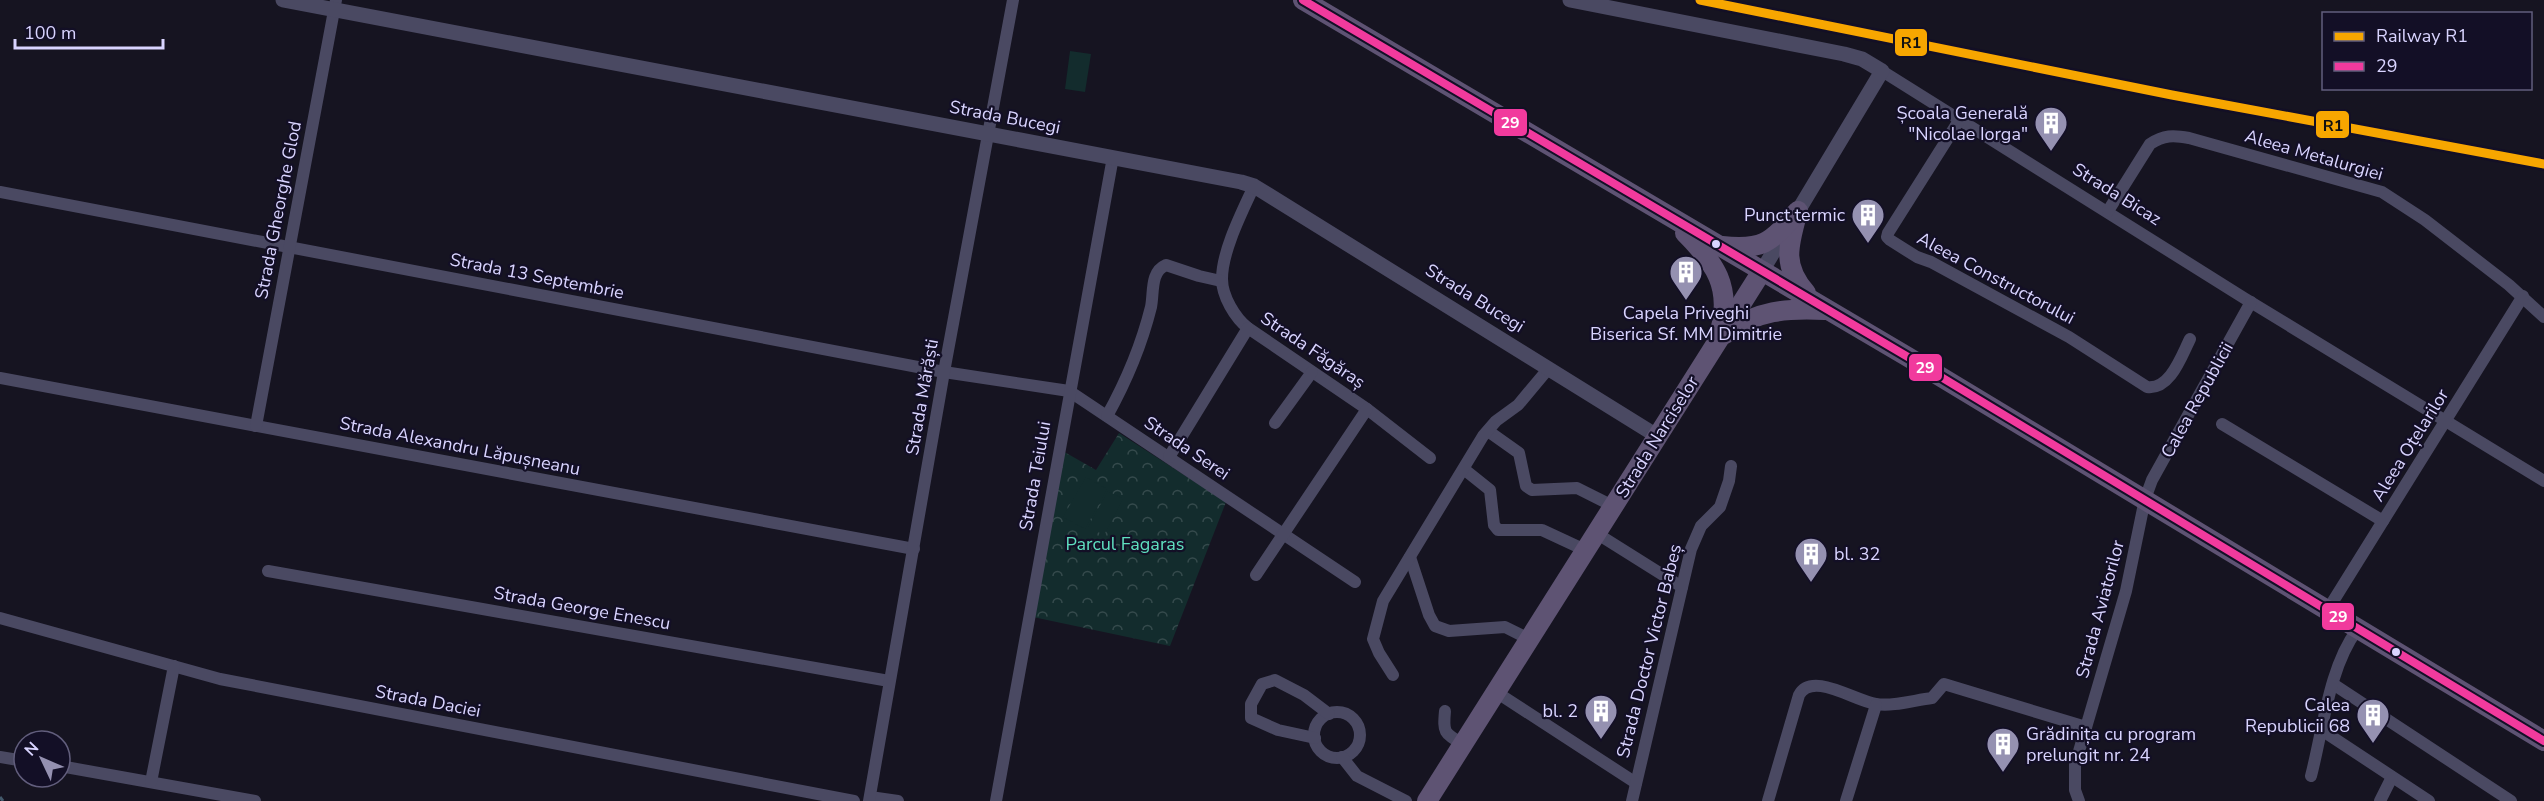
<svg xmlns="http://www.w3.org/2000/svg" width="2544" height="801" font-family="'Nunito Sans',sans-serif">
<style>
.park{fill:url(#park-crowns)}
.garden{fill:#132c2d}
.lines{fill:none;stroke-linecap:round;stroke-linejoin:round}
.minor{stroke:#4a4962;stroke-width:12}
.tertiary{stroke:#4a4962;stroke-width:15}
.primary{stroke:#5e5373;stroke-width:20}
.rail{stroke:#43596b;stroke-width:3;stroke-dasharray:9 8;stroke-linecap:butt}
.bus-1-casing{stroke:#130f26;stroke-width:12}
.bus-1{stroke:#f13a9d;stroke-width:8}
.rail-1-casing{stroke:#130f26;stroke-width:14}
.rail-1{stroke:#f7a600;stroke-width:9}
.bus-dot{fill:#d9d4ff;stroke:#130f26;stroke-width:2}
.labels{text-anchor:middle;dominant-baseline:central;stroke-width:4.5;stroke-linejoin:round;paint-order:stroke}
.poi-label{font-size:18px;fill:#d9d4ff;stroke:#130f26;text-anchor:end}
.street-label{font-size:18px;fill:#d9d4ff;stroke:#130f26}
.park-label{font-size:18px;fill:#5fe0c0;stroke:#130f26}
.line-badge{stroke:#130f26;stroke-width:2}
.badge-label{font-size:16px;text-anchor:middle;font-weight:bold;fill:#fff}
.pale-badge-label{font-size:16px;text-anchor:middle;font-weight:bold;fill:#111}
</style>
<defs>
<pattern id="park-crowns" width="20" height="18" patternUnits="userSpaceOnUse" patternTransform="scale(1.5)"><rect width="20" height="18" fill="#132c2d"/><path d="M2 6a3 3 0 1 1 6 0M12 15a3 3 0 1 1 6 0" fill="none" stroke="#354a4c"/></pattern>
</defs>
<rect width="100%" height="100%" fill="#161421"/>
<polygon class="park" points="1119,433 1226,502 1170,646 1033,617 1061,450 1096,470"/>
<g class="garden">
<polygon points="1070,51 1091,54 1085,92 1065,89"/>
<polygon points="1086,477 1107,489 1085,529 1063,517"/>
<polygon points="1108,491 1123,499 1104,535 1088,527"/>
</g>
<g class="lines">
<g class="minor">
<polyline points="1882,71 2244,298 2544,481"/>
<path d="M1960,119L1888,233L1887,237L1890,240L1917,257L1931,262L2069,337L2147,387C2170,390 2181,357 2190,339"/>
<path d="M1254,186C1242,212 1222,251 1222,279C1222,296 1235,318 1248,328L1367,409L1430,458"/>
<polyline points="0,192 944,372 1069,391 1355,582"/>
<path d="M2108,211L2150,144C2164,135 2173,135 2189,138L2382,192L2425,220L2509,285L2544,317"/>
<polyline points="0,378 914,549"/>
<path d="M1107,416C1127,380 1141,347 1151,307C1154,292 1150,272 1166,265L1199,276L1221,281"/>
<polyline points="1275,423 1312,372"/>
<polyline points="2222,424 2383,521"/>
<polyline points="256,426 336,0"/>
<polyline points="1488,431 1519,453 1526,486 1532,490 1577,488 1613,506"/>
<polyline points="1169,457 1248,328"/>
<polyline points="1465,470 1490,490 1494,525 1498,530 1542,530 1585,550"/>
<polyline points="1596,533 1682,587"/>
<polyline points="1410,557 1429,615 1435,626 1449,631 1505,627 1529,639"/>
<polyline points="268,571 889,681"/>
<polyline points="1256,575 1367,409"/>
<polyline points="2327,611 2523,296"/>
<polyline points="0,618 220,679 854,801"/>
<polyline points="1393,675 1379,653 1373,639 1383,601 1483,436 1496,421 1518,405 1549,368"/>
<polyline points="2333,684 2511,801"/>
<polyline points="1496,692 1636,783"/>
<path d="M1445,711C1443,733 1444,733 1463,744"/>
<circle cx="1337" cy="735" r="23"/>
<polyline points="2323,731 2429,801"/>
<polyline points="1315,738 1278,730 1251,718 1251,704 1262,684 1275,680 1304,695 1329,714"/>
<polyline points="0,757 24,761"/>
<polyline points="1342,757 1357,776 1406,801"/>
<polyline points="60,766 255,801"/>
<path d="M2311,776C2323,730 2329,667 2357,630"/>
<polyline points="151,782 174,666"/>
<polyline points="870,797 898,801"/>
<polyline points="869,801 944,372 1013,0"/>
<polyline points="996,801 1113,157"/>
<polyline points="1632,801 1691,549 1701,526 1720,507 1729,481 1731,466"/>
<path d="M1768,801L1799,695C1812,671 1855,701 1876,704C1892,707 1915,700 1932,698L1944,684L2086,727"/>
<polyline points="1846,801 1876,705"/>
<polyline points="2079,801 2075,790 2075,765 2126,591 2145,499 2152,480 2251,302"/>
<polyline points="2380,801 2392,777"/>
</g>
<g class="tertiary">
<polyline points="283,0 1241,182 1254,186 1657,436"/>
<polyline points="1570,0 1844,54 1862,59 1882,71 1762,271"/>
</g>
<g class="primary">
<polyline points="1303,0 1908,357 2544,741"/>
<path d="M1798,211C1789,244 1781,265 1806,293"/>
<path d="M1685,233C1715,263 1732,287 1720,331"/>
<path d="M1722,246C1762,250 1770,244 1796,213"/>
<path d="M1725,334C1756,310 1788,308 1825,310"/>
<polyline points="1427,801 1762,271"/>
</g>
<g class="rail">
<polyline points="1700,0 2172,95 2544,164"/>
<polyline points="0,797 3,801"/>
</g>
<defs>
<polyline id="bus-1" points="1303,0 1908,357 2544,741"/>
</defs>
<use href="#bus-1" class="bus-1-casing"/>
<use href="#bus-1" class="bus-1"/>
<defs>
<polyline id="rail-1" points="1700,0 2172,95 2544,164"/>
</defs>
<use href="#rail-1" class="rail-1-casing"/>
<use href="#rail-1" class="rail-1"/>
</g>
<defs>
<symbol id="building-pin" viewBox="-11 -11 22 30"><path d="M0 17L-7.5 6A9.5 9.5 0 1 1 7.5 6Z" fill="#9591b1" stroke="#130f26"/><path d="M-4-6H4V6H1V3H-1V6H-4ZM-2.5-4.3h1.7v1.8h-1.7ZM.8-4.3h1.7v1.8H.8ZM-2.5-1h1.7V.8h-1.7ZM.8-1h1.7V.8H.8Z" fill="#fff"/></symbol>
</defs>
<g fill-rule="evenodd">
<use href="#building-pin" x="2032" y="104" width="38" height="52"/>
<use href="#building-pin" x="1849" y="196" width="38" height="52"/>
<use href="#building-pin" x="1667" y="253" width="38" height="52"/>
<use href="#building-pin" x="1792" y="535" width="38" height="52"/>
<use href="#building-pin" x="1582" y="692" width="38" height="52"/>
<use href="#building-pin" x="2354" y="696" width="38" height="52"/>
<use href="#building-pin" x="1984" y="725" width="38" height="52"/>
</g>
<g class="bus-dot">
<circle cx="1716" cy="244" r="5"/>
<circle cx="2396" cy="652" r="5"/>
</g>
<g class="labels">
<g class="poi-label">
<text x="2028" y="113">Școala Generală<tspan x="2028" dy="21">"Nicolae Iorga"</tspan></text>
<text x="1845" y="215">Punct termic</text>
<text x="1686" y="313" text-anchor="middle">Capela Priveghi<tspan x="1686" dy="21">Biserica Sf. MM Dimitrie</tspan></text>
<text x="1834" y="554" text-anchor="start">bl. 32</text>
<text x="2350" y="705">Calea<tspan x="2350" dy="21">Republicii 68</tspan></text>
<text x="1578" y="711">bl. 2</text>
<text x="2026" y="734" text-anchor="start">Grădinița cu program<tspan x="2026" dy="21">prelungit nr. 24</tspan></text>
</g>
<g class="street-label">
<text transform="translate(1005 117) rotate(11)">Strada Bucegi</text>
<text transform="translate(2314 155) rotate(16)">Aleea Metalurgiei</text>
<text transform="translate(2117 194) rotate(32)">Strada Bicaz</text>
<text transform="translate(278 210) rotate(-79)">Strada Gheorghe Glod</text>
<text transform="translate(537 276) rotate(11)">Strada 13 Septembrie</text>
<text transform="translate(1996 278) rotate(28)">Aleea Constructorului</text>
<text transform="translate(1475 298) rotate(32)">Strada Bucegi</text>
<text transform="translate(1313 350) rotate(34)">Strada Făgăraș</text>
<text transform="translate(922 397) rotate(-80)">Strada Mărăști</text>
<text transform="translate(2197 400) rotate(-61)">Calea Republicii</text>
<text transform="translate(1657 437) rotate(-58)">Strada Narciselor</text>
<text transform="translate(2410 445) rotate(-58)">Aleea Oțelarilor</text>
<text transform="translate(460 446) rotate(11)">Strada Alexandru Lăpușneanu</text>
<text transform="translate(1187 448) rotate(34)">Strada Serei</text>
<text transform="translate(1035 476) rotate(-80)">Strada Teiului</text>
<text transform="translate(582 608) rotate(10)">Strada George Enescu</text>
<text transform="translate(2100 609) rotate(-75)">Strada Aviatorilor</text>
<text transform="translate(1649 651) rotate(-76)">Strada Doctor Victor Babeș</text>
<text transform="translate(428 701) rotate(11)">Strada Daciei</text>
</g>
<g class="park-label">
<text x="1125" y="544">Parcul Fagaras</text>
</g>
</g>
<g class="line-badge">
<rect x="1894" y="28" width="34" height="29" rx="6" fill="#f7a600"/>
<rect x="1493" y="108" width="35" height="29" rx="6" fill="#f13a9d"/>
<rect x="2315" y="110" width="35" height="29" rx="6" fill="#f7a600"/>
<rect x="1908" y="353" width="35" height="29" rx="6" fill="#f13a9d"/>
<rect x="2321" y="602" width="34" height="29" rx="6" fill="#f13a9d"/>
</g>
<g class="badge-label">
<text x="1510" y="128">29</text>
<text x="1925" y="373">29</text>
<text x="2338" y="622">29</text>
</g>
<g class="pale-badge-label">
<text x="1911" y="48">R1</text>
<text x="2333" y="131">R1</text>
</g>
<rect x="2322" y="12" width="210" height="78" fill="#130f26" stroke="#625e7d" stroke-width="1.5"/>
<rect x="2334" y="32" width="30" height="9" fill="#f7a600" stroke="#625e7d" stroke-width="1.5"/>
<text x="2376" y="42" font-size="18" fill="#d9d4ff">Railway R1</text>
<rect x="2334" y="62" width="30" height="9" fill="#f13a9d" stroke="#625e7d" stroke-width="1.5"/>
<text x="2376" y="72" font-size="18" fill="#d9d4ff">29</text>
<g transform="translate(42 759) rotate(314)"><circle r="28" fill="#130f26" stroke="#625e7d" stroke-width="1.5"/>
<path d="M0-4.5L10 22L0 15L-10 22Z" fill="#9591b1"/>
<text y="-9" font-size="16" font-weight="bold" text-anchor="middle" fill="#d9d4ff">N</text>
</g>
<path d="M15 39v9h148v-9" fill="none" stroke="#d9d4ff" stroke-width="3"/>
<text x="24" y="39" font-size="18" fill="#d9d4ff" stroke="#130f26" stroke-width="4.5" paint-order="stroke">100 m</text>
</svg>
